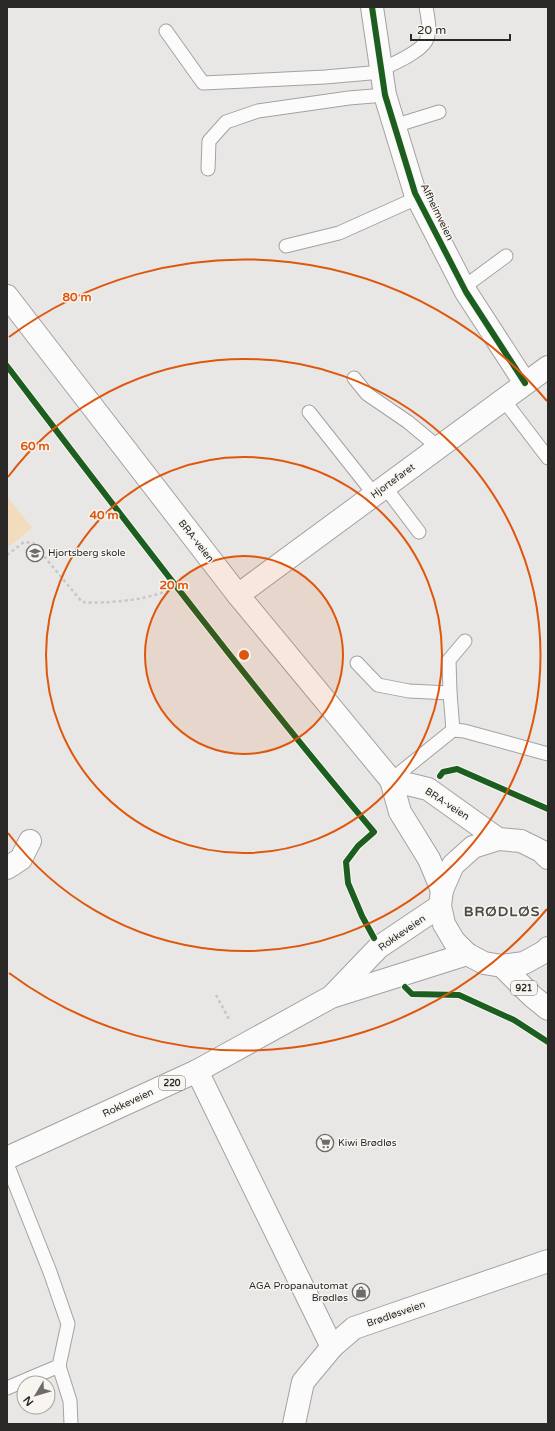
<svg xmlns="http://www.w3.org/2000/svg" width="555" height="1431" font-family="'Varela Round',sans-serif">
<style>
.green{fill:#f3dbbd}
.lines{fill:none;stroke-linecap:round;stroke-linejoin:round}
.service-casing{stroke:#a4a2a0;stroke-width:15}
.minor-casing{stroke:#a4a2a0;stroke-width:24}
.secondary-casing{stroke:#a4a2a0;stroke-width:24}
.primary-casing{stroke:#a4a2a0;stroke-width:24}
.path{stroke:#c7c7c6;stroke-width:2.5;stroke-dasharray:3 3;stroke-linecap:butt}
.service{stroke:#fcfbfb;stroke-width:13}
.minor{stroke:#fcfbfb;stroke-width:22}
.secondary{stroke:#fcfbfb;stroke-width:22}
.primary{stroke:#fcfbfb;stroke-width:22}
.cycleway-casing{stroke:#f8f5f0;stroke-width:8}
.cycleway{stroke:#1b5e20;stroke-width:6}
.ring{fill:none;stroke:#de570d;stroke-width:2}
.labels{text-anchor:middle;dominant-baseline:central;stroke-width:3;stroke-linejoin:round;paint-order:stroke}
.shield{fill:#f8f5f0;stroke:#686663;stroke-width:1}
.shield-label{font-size:9px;font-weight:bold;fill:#2a2927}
.street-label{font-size:10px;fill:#2a2927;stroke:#f8f5f0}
.poi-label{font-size:10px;fill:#2a2927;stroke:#f8f5f0;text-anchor:start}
.district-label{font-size:14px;font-weight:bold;letter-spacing:1px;fill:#4d4a47;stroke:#f8f5f0}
.centre{fill:#de570d;stroke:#f8f5f0;stroke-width:2}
.ring-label{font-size:12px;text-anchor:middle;font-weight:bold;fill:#de570d;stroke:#f8f5f0;stroke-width:3;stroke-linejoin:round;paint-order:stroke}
</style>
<rect width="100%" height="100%" fill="#e9e7e5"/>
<polygon class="green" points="7,496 32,528 7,548"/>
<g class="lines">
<defs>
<g id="service">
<polyline points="166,31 203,83 325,77 382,72"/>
<path d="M382,69C393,64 420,52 426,41C431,31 428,18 426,7"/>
<polyline points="394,126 439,112"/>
<polyline points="208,169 209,141 226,122 258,111 349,98 385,95"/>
<polyline points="286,246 339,233 417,198"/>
<polyline points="464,287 506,256"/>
<polyline points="354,378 367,394 408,422 438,447"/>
<polyline points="503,399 548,458"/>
<polyline points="309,412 374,494"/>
<polyline points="385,487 419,532"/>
<polyline points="357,663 378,685 409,691 450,693"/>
<polyline points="453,730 450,693 449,660 465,641"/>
<polyline points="391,780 453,730 464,731 548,754"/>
<polyline points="7,1164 50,1272 68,1324 59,1366 7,1388"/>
<polyline points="59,1366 70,1401 71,1424"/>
</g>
<g id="minor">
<polyline points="372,7 385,95 415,193 466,292 525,383"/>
<polyline points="238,595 548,367"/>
<polyline points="7,868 21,859 30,841"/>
<polyline points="197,1071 332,1347"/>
<polyline points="294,1424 303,1382 332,1347 354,1328 548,1261"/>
</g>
<g id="secondary">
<polyline points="7,296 238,595 391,780 400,812 429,859 442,890"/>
<polyline points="391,780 428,789 498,839"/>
</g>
<g id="primary">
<polyline points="548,858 541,851 521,841 498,839 473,847 453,865 442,890 440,906 444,924 454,941 467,954 484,963 502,966 524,963 544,952 548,948"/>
<polyline points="502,966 532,996 548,1009"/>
<polyline points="333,995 379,947 440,906"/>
<polyline points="7,1158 197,1071 331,997 467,954"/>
</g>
</defs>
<use href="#service" class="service-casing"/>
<use href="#minor" class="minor-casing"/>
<use href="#secondary" class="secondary-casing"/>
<use href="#primary" class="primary-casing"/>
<g class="path">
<path d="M7,555L24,542L33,543L82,602C105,604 156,600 175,586"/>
<polyline points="216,995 230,1021"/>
</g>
<use href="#service" class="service"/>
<use href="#minor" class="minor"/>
<use href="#secondary" class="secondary"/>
<use href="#primary" class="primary"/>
<defs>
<g id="cycleway">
<polyline points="372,7 385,95 415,193 466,292 525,383"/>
<path d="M7,366C127,523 246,680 374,832L358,846L346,862L348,883L362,916L374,938"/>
<polyline points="440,776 443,772 457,769 548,809"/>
<polyline points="405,987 412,994 459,995 514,1020 548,1042"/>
</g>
</defs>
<use href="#cycleway" class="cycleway-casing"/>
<use href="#cycleway" class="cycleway"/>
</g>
<circle cx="244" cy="655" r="99" fill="#de570d" fill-opacity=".12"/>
<g class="ring">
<circle cx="244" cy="655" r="99"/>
<circle cx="244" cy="655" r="198"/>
<path d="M8 477A296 296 0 1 1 8 833"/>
<path d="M547 909A395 395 0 0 1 9 973M9 337A395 395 0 0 1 547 401"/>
</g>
<defs>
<symbol id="school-ring" viewBox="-11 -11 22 22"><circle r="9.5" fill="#f8f5f0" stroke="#6d6c6a" stroke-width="1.5"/><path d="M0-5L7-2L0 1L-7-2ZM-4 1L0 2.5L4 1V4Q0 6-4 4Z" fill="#6d6c6a"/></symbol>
<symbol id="supermarket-ring" viewBox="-11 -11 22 22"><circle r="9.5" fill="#f8f5f0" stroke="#6d6c6a" stroke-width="1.5"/><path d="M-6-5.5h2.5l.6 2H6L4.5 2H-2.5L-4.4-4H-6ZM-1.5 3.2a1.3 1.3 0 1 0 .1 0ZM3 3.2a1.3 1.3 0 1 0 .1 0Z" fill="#6d6c6a"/></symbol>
<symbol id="shop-ring" viewBox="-11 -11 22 22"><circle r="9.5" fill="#f8f5f0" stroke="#6d6c6a" stroke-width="1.5"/><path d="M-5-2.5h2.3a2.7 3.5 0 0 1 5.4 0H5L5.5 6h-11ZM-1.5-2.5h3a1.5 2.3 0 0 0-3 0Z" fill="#6d6c6a"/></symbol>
</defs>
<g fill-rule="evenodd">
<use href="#school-ring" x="25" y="543" width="20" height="20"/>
<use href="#supermarket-ring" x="315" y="1133" width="20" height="20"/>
<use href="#shop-ring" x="351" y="1282" width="20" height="20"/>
</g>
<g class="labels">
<g class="shield">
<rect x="511" y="981" width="26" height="14" rx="3"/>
<rect x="159" y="1076" width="26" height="14" rx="3"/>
</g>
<g class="shield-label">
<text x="524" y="988">921</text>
<text x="172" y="1083">220</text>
</g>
<g class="street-label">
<text transform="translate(437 212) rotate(64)">Alfheimveien</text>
<text transform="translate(393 481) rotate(-36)">Hjortefaret</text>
<text transform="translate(196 541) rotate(52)">BRA-veien</text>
<text transform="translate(447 804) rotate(33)">BRA-veien</text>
<text transform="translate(402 933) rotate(-35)">Rokkeveien</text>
<text transform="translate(128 1103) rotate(-25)">Rokkeveien</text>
<text transform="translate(396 1314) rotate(-19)">Brødløsveien</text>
</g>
<g class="poi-label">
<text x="48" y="553">Hjortsberg skole</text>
<text x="338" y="1143">Kiwi Brødløs</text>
<text x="348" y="1286" text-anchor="end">AGA Propanautomat<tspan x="348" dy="12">Brødløs</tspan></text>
</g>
<g class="district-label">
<text x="502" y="911">BRØDLØS</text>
</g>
</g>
<circle cx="244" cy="655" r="6" class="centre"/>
<g class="ring-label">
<text x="77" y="301">80 m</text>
<text x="35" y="450">60 m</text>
<text x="104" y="519">40 m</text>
<text x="174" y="589">20 m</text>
</g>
<rect width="555" height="1431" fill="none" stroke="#2a2927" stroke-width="16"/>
<g transform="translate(36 1395) rotate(232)"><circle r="19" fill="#f8f5f0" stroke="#a6a3a0"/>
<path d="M0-3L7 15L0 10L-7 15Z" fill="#6d6c6a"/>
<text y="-6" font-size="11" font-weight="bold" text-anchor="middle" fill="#2a2927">N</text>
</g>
<path d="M411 34v6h99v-6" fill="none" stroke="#2a2927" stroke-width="2"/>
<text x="417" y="34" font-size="12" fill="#2a2927" stroke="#f8f5f0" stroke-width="3" paint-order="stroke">20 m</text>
</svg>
